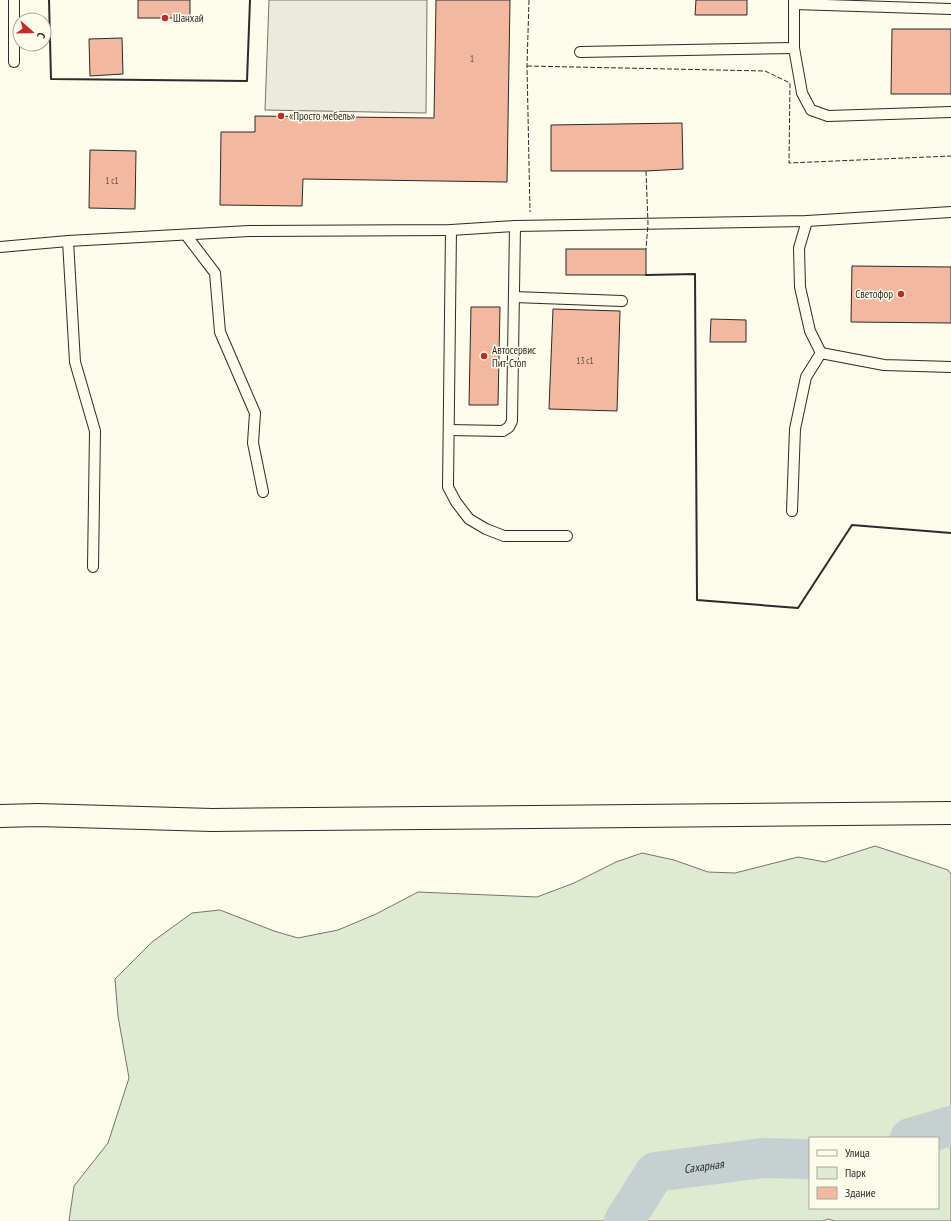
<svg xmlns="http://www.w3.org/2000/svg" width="951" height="1221" font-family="'PT Sans Narrow',sans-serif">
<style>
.green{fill:#deebd1;stroke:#74746e;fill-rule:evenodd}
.parking{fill:#eceadb;stroke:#74746e}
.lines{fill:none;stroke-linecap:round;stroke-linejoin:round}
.river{stroke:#c7d0d0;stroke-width:40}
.building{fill:#f2b8a0;stroke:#2b2b2b}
.lane-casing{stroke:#2b2b2b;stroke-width:12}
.secondary-casing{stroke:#2b2b2b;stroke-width:24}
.lane{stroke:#fdfbea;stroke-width:10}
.secondary{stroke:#fdfbea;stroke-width:22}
.fence{stroke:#2b2b2b;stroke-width:1;stroke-dasharray:5 2;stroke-linecap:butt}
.wall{stroke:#2b2b2b;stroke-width:2}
.poi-dot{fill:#c62828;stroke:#fdfbea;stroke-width:1.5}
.labels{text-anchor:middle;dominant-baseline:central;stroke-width:3;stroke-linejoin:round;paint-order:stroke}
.number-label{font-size:9px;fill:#5d4e48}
.poi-label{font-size:11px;fill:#2b2b2b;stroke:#fdfbea;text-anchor:start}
.water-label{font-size:12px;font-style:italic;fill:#2b2b2b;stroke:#fdfbea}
</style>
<rect width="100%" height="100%" fill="#fdfbea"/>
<path class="green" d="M875,846L948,870L951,874V1221H835L828,1219L823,1221H69L74,1186L108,1143L129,1078L118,1016L115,979L152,942L192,913L220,910L274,931L298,938L338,930L376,914L418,892L537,897L574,883L616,862L642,853L674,860L708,872L735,873L798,857L825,862ZM810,1138H938V1208H810Z"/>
<polygon class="parking" points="269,0 427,0 426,113 265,110"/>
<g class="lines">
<g class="river">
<polyline points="910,1138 951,1126"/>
<path id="s1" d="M624,1221L655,1172L762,1158L810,1159"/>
</g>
</g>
<g class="building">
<rect x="138" y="0" width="52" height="18"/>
<polygon points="436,0 510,0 507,182 303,179 302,206 220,205 221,132 255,132 255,116 434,118"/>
<polygon points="696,0 747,0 747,15 695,15"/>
<polygon points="892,29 951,29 951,94 891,94"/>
<polygon points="122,38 123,74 90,76 89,39"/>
<polygon points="682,123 683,169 646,171 551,171 551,125"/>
<polygon points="90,150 136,151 135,209 89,208"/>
<rect x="566" y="249" width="80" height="26"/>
<polygon points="852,266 951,267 951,323 851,322"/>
<polygon points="471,307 500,307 498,405 469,405"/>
<polygon points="553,309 620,311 617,411 549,409"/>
<polygon points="711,319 746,320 746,342 710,342"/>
</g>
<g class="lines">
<defs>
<g id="lane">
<polyline points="14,0 14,62"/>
<polyline points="794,0 794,48 802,93 811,110 828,116 951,112"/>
<polyline points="794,4 951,9"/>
<polyline points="580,52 794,48"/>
<polyline points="807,221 799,248 800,287 810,331 821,353"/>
<polyline points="451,230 448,487 456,502 469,519 486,529 504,536 567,536"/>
<polyline points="186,235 215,273 220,332 255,413 253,443 263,492"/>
<polyline points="68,241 75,362 95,431 93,567"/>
<polyline points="0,247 68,241 249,231 451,230 515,226 807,221 951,212"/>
<polyline points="514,297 622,301"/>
<polyline points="449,430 503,431 509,427 512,421 515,226"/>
<polyline points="792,511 795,429 806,377 821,353 884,365 951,367"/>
</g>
<polyline id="secondary" points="0,816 38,815 212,820 951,813"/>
</defs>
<use href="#lane" class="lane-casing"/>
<use href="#secondary" class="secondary-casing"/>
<use href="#lane" class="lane"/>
<use href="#secondary" class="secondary"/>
<g class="fence">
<polyline points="529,0 527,66 530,212"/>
<polyline points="527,66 765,71 790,83 789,163 951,156"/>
<polyline points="646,171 648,224 646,249"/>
</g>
<g class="wall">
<polyline points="49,0 51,79 247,81 250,0"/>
<polyline points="646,275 695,274 697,600 798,608 852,525 951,533"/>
</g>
</g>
<g class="poi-dot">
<circle cx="165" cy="18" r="4"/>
<circle cx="281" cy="116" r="4"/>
<circle cx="901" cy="294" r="4"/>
<circle cx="484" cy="356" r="4"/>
</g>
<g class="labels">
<g class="number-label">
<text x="472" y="58">1</text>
<text x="112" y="180">1 с1</text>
<text x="585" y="360">13 с1</text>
</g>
<g class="poi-label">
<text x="173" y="18">Шанхай</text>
<text x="289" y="116">«Просто мебель»</text>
<text x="893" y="294" text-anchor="end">Светофор</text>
<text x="492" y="350">Автосервис<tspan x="492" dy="13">Пит-Стоп</tspan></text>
</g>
<g class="water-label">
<text stroke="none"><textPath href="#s1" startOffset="107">Сахарная</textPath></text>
</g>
</g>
<rect x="809" y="1137" width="130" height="72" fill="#fdfbea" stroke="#a9a89e"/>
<rect x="817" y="1150" width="20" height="6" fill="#fdfbea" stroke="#a9a89e"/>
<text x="845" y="1157" font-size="12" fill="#2b2b2b">Улица</text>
<rect x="817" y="1167" width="20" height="12" fill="#deebd1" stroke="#a9a89e"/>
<text x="845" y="1177" font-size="12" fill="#2b2b2b">Парк</text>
<rect x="817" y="1187" width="20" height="12" fill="#f2b8a0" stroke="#a9a89e"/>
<text x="845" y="1197" font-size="12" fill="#2b2b2b">Здание</text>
<g transform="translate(32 32) rotate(110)"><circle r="19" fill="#fdfbea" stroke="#a9a89e"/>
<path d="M0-3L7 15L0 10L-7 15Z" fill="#c62828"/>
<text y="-6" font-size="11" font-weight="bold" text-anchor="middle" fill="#2b2b2b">С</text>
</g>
</svg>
